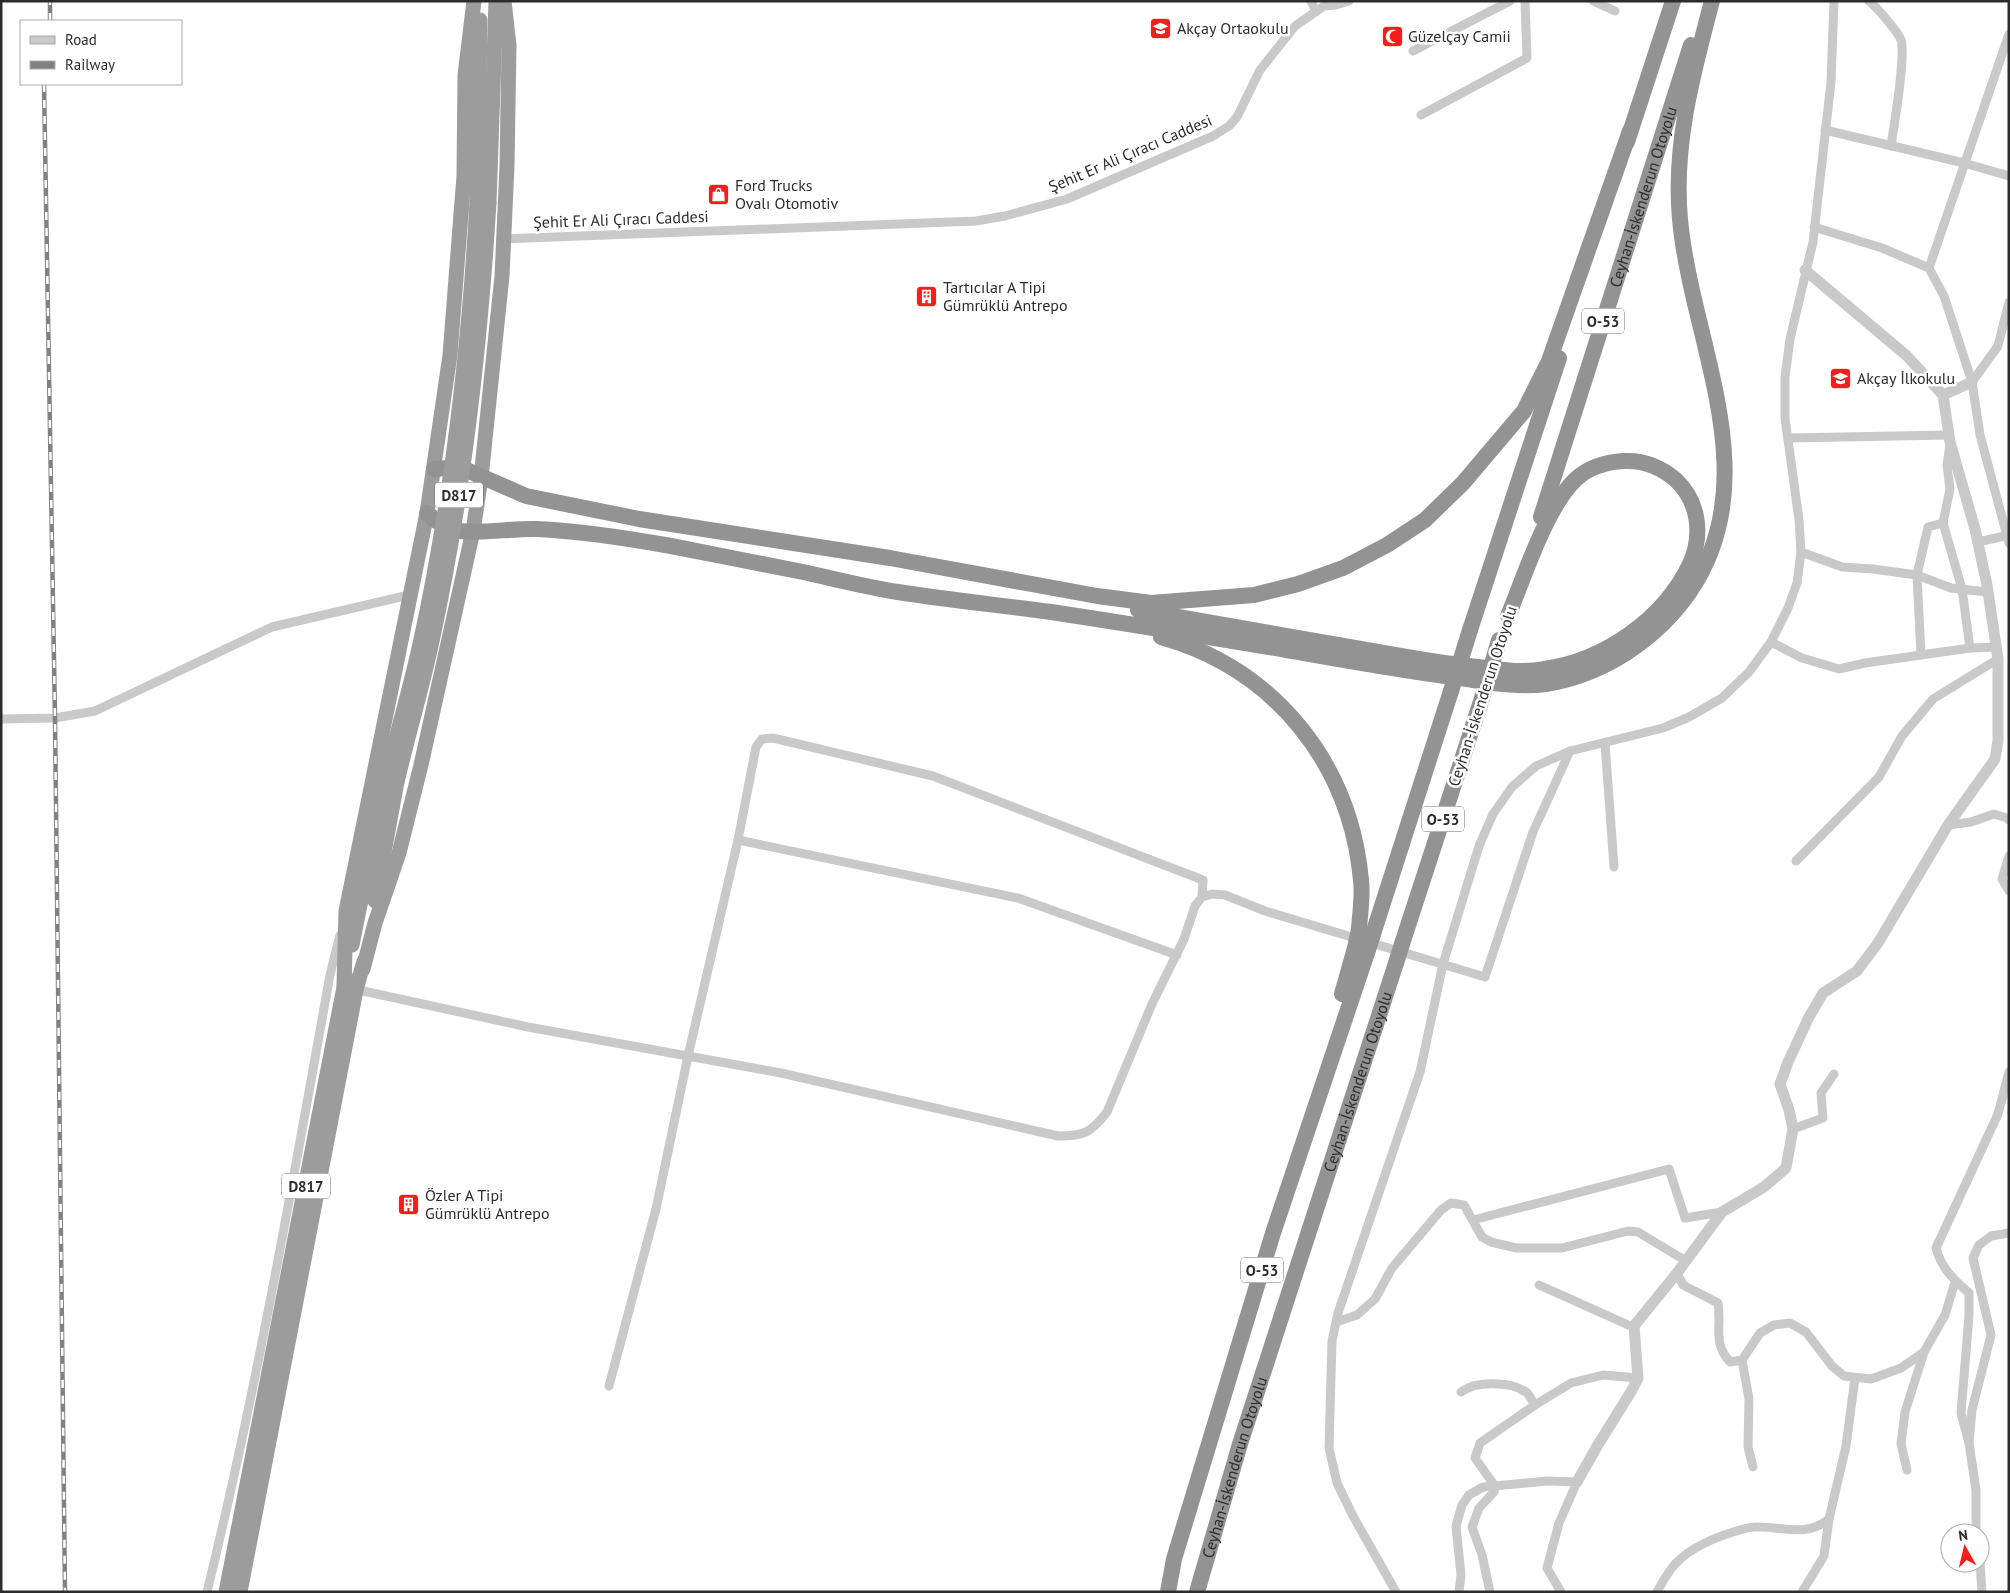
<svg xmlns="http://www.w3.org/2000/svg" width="2010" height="1593" font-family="'PT Sans',sans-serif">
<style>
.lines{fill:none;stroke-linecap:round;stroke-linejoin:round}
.minor{stroke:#c9c9c9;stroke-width:9}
.tertiary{stroke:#c9c9c9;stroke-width:11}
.trunk{stroke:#9c9c9c;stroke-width:15}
.motorway{stroke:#939393;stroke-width:16}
.rail-casing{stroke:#818181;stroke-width:4.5}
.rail{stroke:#fff;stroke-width:2.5;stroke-dasharray:8;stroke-linecap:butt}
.trunk-bridge{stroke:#9c9c9c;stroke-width:15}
.motorway-bridge{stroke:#939393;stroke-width:16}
.labels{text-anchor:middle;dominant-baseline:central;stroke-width:5;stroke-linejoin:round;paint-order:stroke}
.shield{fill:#fff;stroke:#6b6b6b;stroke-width:1}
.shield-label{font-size:15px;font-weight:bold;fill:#2c2c2c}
.poi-label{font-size:16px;fill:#2c2c2c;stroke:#fff;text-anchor:start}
.street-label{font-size:16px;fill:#2c2c2c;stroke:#fff}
</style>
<rect width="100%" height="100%" fill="#fff"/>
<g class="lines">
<g class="minor">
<polyline points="1311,1 1316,12"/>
<polyline points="1593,1 1615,11"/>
<path d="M1869,1C1876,6 1898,32 1901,40C1906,57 1894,125 1891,146"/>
<polyline points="1413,51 1510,1"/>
<polyline points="1421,115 1527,58 1525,1"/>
<polyline points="1825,130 1964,163 2009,176"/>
<polyline points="1814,227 1882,248 1929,268 1944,296 1972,382 1998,346 2009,302"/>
<polyline points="503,239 976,221 1005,216 1067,199 1213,136 1229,126 1237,117 1260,70 1295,26 1324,6 1336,5 1349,1"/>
<polyline points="1929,268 2009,34"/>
<polyline points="1972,382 1980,435 2009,543"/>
<polyline points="1789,438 1949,435"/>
<polyline points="1943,523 1962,589 1970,648"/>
<polyline points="1978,542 2009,535"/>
<polyline points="1801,552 1842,567 1873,569 1917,575 1951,588 1988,592"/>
<polyline points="1771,642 1802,658 1839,669 1865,663 1970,648 1996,647"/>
<polyline points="1921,655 1917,575 1928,527 1943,523 1950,489 1947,465 1950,444"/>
<polyline points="1,719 55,718 95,711 272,627 409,595"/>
<polyline points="1605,743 1614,867"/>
<polyline points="1948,825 1971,822 1994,814 2007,818 2009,820"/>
<polyline points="738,840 1018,898 1177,955"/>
<polyline points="2009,856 2002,879 2009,891"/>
<polyline points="1796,861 1879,777 1902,736 1933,699 1998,659"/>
<path d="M354,989L528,1027L781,1073L1058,1136C1084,1136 1091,1133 1107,1112L1152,1004L1184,939L1195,906L1202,897L1212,894L1225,895L1265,911L1485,977L1533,832L1570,751"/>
<polyline points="1793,1129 1823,1118 1821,1093 1834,1074"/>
<polyline points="1473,1220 1669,1169 1685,1218 1722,1212"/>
<path d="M1677,1273L1683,1285L1718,1303C1722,1328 1712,1342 1730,1362L1742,1360L1760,1333L1774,1325L1790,1323L1806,1332L1832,1366L1844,1376L1871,1379L1901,1368L1924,1352L1945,1315L1955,1282"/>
<polyline points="1539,1285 1635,1328"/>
<polyline points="1336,1322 1357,1315 1375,1299 1392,1268 1441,1210 1451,1203 1464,1205 1482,1237 1491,1242 1516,1248 1562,1248 1628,1231 1638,1232 1686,1261"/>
<polyline points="1742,1360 1749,1399 1748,1447 1753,1467"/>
<polyline points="609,1386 656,1209 688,1056 738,840 756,747 762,739 773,738 933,776 1203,880 1202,897"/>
<path d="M1461,1392C1475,1381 1510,1381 1526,1392C1529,1394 1532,1401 1535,1405"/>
<path d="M1969,1443L1961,1413L1969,1315V1293C1954,1280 1941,1268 1936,1248L1998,1114L2009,1072"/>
<polyline points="1907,1470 1901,1444 1905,1412 1924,1352"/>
<polyline points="1976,1533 1976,1490 1969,1443 1972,1410 1991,1335 1973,1258 1979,1245 1991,1236 2009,1233"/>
<polyline points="1980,1563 1982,1592"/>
<path d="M207,1592C257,1388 293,1181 330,975L340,935"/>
<polyline points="1396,1592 1353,1516 1337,1483 1329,1448 1332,1341 1338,1313 1420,1072 1443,964 1479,846 1493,814 1512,787 1536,766 1570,751 1663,728 1689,717 1722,698 1749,672 1771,642 1788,608 1797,583 1801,552 1799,520 1785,418 1785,377 1790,339 1813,242 1831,82 1834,1"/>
<polyline points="1459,1592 1461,1575 1456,1526 1462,1505 1469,1495 1483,1487 1548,1481 1577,1482 1559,1523 1547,1568 1561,1592"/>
<polyline points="1490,1592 1482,1555 1472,1527 1479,1508 1494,1492 1495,1486 1475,1458 1480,1443 1535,1405 1571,1383 1603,1375 1638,1378"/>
<path d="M1657,1592C1661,1584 1666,1576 1671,1569C1685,1550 1711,1539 1733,1532C1740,1530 1748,1527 1755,1527C1782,1526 1806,1538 1829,1519L1846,1446L1855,1378"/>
<polyline points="1802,1592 1824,1556 1829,1519"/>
</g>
<g class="tertiary">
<polyline points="1943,395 1972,382"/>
<polyline points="1577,1482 1596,1448 1632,1390 1638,1378 1634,1326 1677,1273 1722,1212 1764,1187 1786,1168 1793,1129 1789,1110 1780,1084 1788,1062 1809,1017 1823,993 1857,971 1878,943 1948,825 1995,759 1998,740 1998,659 1987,585 1975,529 1950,442 1943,395 1907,356 1805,270"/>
</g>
<g class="trunk">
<polyline points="477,201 480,20"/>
<polyline points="489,203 496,1"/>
<polyline points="375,901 397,782"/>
<polyline points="352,945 385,780"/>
<polyline points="363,969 375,923 399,853 421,765 473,531 481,478 502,276 507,166 509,45 504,1"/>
<polyline points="344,986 346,911 427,513 450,355 464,176 465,75 474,1"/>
<polyline points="226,1592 346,977"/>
<polyline points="240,1592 356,990 364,961"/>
</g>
<g class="motorway">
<polyline points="1627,142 1673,1"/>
<polyline points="434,469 448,468 469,471 526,496 639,519 890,558 1097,596 1151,603 1254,595 1298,584 1343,568 1387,545 1425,520 1463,483 1524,411 1549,361 1630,131"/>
<path d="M427,513C436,522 447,529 460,531C483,534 513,528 537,529C582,531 626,538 671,546C715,555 759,563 803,572C835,579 866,587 898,592C948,600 1000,605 1051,612C1124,623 1197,635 1269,647C1333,658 1396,670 1460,678C1488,682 1517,688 1546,684C1603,675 1656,640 1689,593C1769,477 1691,342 1680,219C1673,145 1693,73 1712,1"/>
<path id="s1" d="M1541,517L1691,45"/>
<path d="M1138,610C1218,624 1298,638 1378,652C1411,658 1444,664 1478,667C1500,670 1522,673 1544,669C1604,661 1664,619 1690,564C1703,535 1699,502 1676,480C1661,467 1643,460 1624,461C1606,462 1589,467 1576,479C1546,507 1524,578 1508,616"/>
<polyline points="1470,630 1559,358"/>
<path d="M1161,637C1275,669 1350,763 1361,880C1363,896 1360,913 1359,929"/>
<polyline points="1373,934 1451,691"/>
<polyline points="1402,944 1483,695"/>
<polyline points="1342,994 1355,948"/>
<polyline points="1168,1592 1174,1559 1273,1233 1367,953"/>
<path id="s2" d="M1197,1592L1240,1444L1396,963"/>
</g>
<defs>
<g id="rail">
<polyline points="50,21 50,1"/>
<polyline points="44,84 55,718 65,1592"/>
</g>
</defs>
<use href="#rail" class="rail-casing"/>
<use href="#rail" class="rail"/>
<g class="trunk-bridge">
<path d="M385,780C397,734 410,689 420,644C452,498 469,349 477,201"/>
<path d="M397,782C408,736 421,691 431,646C463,500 480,351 489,203"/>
</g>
<g class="motorway-bridge">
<polyline points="1451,691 1470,630"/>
<polyline points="1483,695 1499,640"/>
<polyline points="1355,948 1359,929"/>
<polyline points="1367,953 1373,934"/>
<polyline points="1396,963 1402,944"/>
</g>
</g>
<defs>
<symbol id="school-square" viewBox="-11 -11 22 22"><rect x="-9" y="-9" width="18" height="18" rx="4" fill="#f61d1a" stroke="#fff"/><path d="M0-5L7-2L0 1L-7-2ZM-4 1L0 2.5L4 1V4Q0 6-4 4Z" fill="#fff"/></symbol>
<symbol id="mosque-square" viewBox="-11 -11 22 22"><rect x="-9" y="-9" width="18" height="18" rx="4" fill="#f61d1a" stroke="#fff"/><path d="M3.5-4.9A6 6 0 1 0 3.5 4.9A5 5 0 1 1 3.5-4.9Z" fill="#fff"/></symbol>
<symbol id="shop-square" viewBox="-11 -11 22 22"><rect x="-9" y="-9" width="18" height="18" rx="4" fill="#f61d1a" stroke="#fff"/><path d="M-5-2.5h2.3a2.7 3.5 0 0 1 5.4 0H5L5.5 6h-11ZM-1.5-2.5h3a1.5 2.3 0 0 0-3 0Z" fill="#fff"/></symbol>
<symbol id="building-square" viewBox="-11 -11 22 22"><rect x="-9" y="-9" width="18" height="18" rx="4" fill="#f61d1a" stroke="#fff"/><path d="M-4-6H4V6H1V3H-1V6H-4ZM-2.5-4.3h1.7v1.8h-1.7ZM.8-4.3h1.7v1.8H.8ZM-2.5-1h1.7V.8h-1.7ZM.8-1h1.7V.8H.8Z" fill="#fff"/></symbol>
</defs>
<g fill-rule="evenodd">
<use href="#school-square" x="1148" y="16" width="25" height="25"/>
<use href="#mosque-square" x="1380" y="24" width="25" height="25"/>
<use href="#shop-square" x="706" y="182" width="25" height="25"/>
<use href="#building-square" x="914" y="284" width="25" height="25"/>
<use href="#school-square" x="1828" y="366" width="25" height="25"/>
<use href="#building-square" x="396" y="1192" width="25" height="25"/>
</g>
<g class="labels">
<g class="shield">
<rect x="1582" y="308.5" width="42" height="25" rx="4"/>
<rect x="435" y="482.5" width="48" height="25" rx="4"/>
<rect x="1422" y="806.5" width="42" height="25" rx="4"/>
<rect x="282" y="1173.5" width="48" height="25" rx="4"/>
<rect x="1241" y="1257.5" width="42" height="25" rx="4"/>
</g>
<g class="shield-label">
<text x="1603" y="321">O-53</text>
<text x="459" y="495">D817</text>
<text x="1443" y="819">O-53</text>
<text x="306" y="1186">D817</text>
<text x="1262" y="1270">O-53</text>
</g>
<g class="poi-label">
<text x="1177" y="28">Akçay Ortaokulu</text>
<text x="1408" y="36">Güzelçay Camii</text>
<text x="735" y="185">Ford Trucks<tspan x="735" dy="18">Ovalı Otomotiv</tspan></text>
<text x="943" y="287">Tartıcılar A Tipi<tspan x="943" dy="18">Gümrüklü Antrepo</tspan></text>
<text x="1857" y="378">Akçay İlkokulu</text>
<text x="425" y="1195">Özler A Tipi<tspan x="425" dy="18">Gümrüklü Antrepo</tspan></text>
</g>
<g class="street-label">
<text transform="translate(1130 153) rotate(-23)">Şehit Er Ali Çıracı Caddesi</text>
<text stroke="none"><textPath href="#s1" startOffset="336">Ceyhan-İskenderun Otoyolu</textPath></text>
<text transform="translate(621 219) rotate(-2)">Şehit Er Ali Çıracı Caddesi</text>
<text transform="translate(1482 696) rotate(-72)">Ceyhan-İskenderun Otoyolu</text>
<text stroke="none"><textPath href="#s2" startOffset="535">Ceyhan-İskenderun Otoyolu</textPath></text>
<text stroke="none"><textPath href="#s2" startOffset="130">Ceyhan-İskenderun Otoyolu</textPath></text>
</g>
</g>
<rect width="2010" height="1593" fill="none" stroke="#2c2c2c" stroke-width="5"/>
<rect x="20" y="20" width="162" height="65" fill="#ffffff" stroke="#ababab"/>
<rect x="30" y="36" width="25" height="8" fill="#c9c9c9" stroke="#ababab"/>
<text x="65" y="45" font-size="15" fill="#2c2c2c">Road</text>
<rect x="30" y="61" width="25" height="8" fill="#818181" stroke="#ababab"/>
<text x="65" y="70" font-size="15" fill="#2c2c2c">Railway</text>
<g transform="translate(1965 1548) rotate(352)"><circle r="24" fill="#ffffff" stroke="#ababab"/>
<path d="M0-4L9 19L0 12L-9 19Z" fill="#f61d1a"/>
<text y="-8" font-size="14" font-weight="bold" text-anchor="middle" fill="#2c2c2c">N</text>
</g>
</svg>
